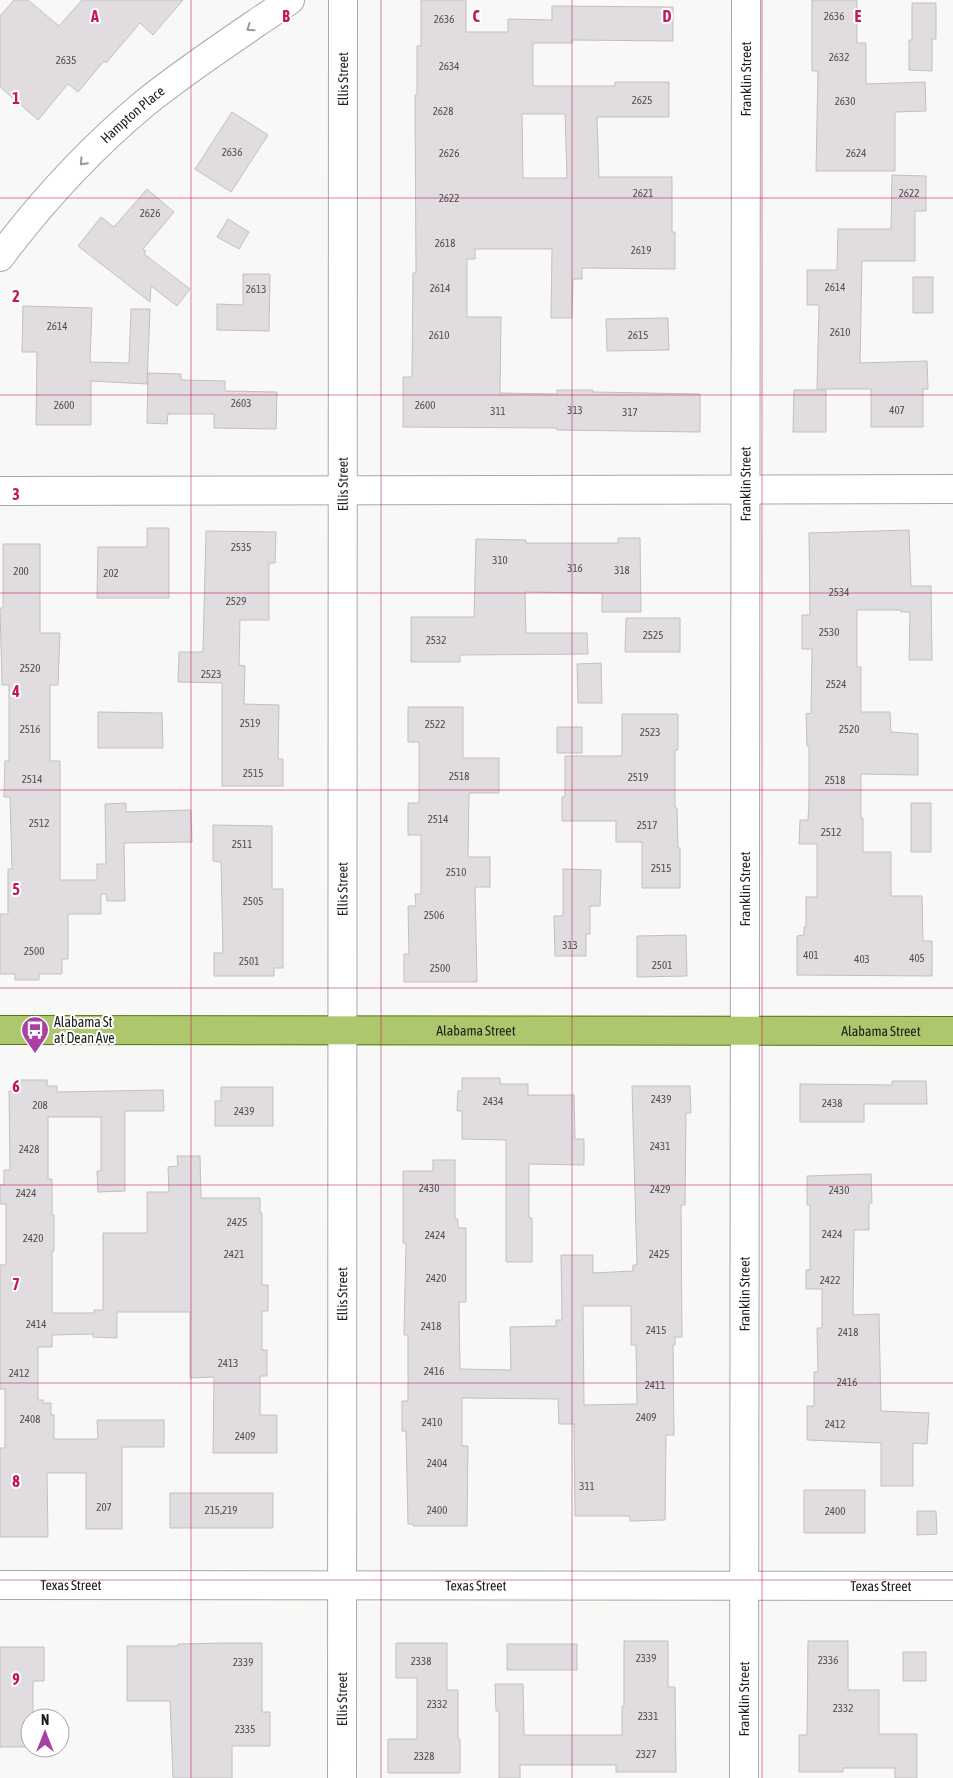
<svg xmlns="http://www.w3.org/2000/svg" width="953" height="1778" font-family="'Asap Condensed',sans-serif">
  <style>
    .building { fill: #e0dcdf; stroke: #c2bfc2; fill-rule: evenodd }
    .lines { fill: none; stroke-linecap: round; stroke-linejoin: round }
    .minor-casing { stroke: #a8a9a6; stroke-width: 30 }
    .major-casing { stroke: #587311; stroke-width: 30 }
    .minor { stroke: #fff; stroke-width: 28 }
    .major { stroke: #adc76d; stroke-width: 28 }
    .oneway { stroke: #999 }
    .grid { fill: none; stroke: #c2185b; stroke-width: 1; stroke-opacity: 0.55 }
    .labels { text-anchor: middle; stroke-width: 4; stroke-linejoin: round; paint-order: stroke }
    .number-label { font-size: 11px; fill: #4e4d4d }
    .street-label { font-size: 14px; fill: #1d1d1c; stroke: #fff }
    .poi-label { font-size: 14px; fill: #1d1d1c; stroke: #fff; text-anchor: start }
    .grid-label { font-size: 16px; text-anchor: middle; font-weight: bold; fill: #c2185b; stroke: #fff; stroke-width: 4; stroke-linejoin: round; paint-order: stroke }
  </style>
  <rect width="100%" height="100%" fill="#f8f9f6"/>
  <path class="building" d="M14 0H28L59 26 82 0H183L153 35 140 23 106 63 104 61 78 92 68 84 38 120 0 87V16Z
    M421 0H466V32H508V19L552 20V6L673 7V41L572 40V43H533V86H615V82H669V117H597L599 177H672V232H675V269L582 268V279H573L572 318H551L552 249H475V259H467V317H501L500 393 557 394V390H593V392L700 394V432L557 430V428L403 427V377H412L413 273H416L415 95H417V46H421ZM522 114H565L567 178H523Z
    M812 0H857V43H866V84L925 82 926 111 895 112V171H816L818 71H812Z
    M912 3H936V39H932V71L909 70V40H912Z
    M232 112 268 135 231 192 195 169Z
    M892 175 926 176V211H915V261H862L860 363 927 361 928 389H923V427H871V389H817L819 305H807V270H837L838 229H891Z
    M147 189 174 212 143 249 146 251 144 254 190 289 177 306 151 286 150 302 78 246 101 217 114 227Z
    M228 219 249 232 239 249 217 237Z
    M243 274H270L269 331 217 330V304L243 305Z
    M913 277H933V313H913Z
    M23 306 92 308 90 362 129 363 131 309H150L147 384 91 381V425H36L37 352H22Z
    M668 318 669 350 607 351 606 319Z
    M148 373 181 374V380L225 381V391L277 392 276 429 214 428V414H168L167 424 147 423Z
    M794 390H826V432H793Z
    M147 528H169V598H97L98 547H147Z
    M909 530 911 586H931L932 660H909L910 612H901V610H857V667H861V712H890L891 732 918 734V775L861 774V818H863V852H891V896H922L923 941H932V976L797 975V936L804 935V927H806V897H817V844H799L800 820H808L809 800V746H807L806 714 811 713 812 649H802V615H810L809 533Z
    M206 531 276 532 275 563H269V620H240L239 665 245 666 244 704 279 705 278 759H283V786H222V683L178 682 179 652H203Z
    M618 538H640L641 612H602V593L525 592 526 633H587L588 654 460 655V662H411V617H474L476 539 526 540V543H618Z
    M3 544H40V633H60L58 685H50V761H60V880H97V864H106L105 804 126 803V812L191 810 192 842 124 843 125 901H107L106 894H101V914H68V959H62V974H39V980H15V974H0V914H8V869H12L10 797H4L5 761H9V685H2L0 608H3Z
    M626 618H680V652H625Z
    M601 663 602 703H578L577 664Z
    M408 707H463V758H499V793H469L468 857H490V887H475L477 982H404V954H409L408 906H416L415 894H421V835H408V803H419V742H408Z
    M98 712 162 713 163 748H98Z
    M622 714H678V750H675V808H677L678 848H680V888H642V842H616V821H562V797H565V756H622Z
    M557 727H582V753H557Z
    M911 803H931V852H911Z
    M213 825 272 826V889H283V968H274V976H214V953H223L221 862 213 861Z
    M563 869 601 870 600 906H590V934H586V956H555L554 916H563Z
    M686 935 687 976 637 977V936Z
    M462 1078H500V1084H528V1095H574L575 1139H584V1165L529 1164V1218H532V1262H506V1140L462 1139V1111H457L458 1091H462Z
    M18 1080H47V1086H57V1092L163 1090 164 1111H125V1191L98 1192 97 1171H101V1117H48V1179H52V1215H54V1251H52V1313H94V1310H103V1233H147V1192H169L168 1167 178 1166 177 1156H200L201 1198H260V1213H262V1285H268V1311H262V1350H267V1376H260V1415H277V1453H213L214 1377 190 1378V1312H117V1338L93 1337V1334L52 1335V1347H38V1400H43V1403H51V1415H54V1439H98L97 1420H164V1447H122V1529H86V1473H47L48 1537H0V1448H5V1389H0V1265H6V1204H0V1185H4V1170H10L9 1091H18Z
    M892 1081H926L927 1104H864V1122H800V1084L892 1085Z
    M632 1086H690L691 1113H686L685 1205H681L682 1337H675V1345H673L674 1435H666L665 1520 630 1521V1516H575L574 1424H559L558 1399 462 1398V1446H468L467 1526H413V1524H408L406 1431H402V1401H408V1335H404L406 1243H403V1171H433V1160H455V1219H458V1228H466V1302H459L460 1369 511 1370 510 1327 556 1326V1320H562L561 1255H593V1273L633 1271V1265H637ZM583 1306H631V1345H636L637 1404 584 1405Z
    M221 1087H273V1126H215V1101H221Z
    M871 1174 872 1203H869V1230H854L853 1315 879 1314 881 1411 929 1413 927 1444 913 1443V1486H881V1443L807 1440V1406H814V1372H818L817 1328H822V1289H806V1270H810V1205H807V1176Z
    M804 1490H865V1533H804Z
    M170 1493H273V1528H170Z
    M917 1511H936L937 1534 917 1535Z
    M624 1641H668V1687H675L676 1772H616V1765H520V1778H499V1711H496L495 1684H523L524 1735H622V1706H624Z
    M808 1641H848V1690H879V1734H917V1778H895V1768H843V1772H799V1735H807Z
    M225 1643H262V1712H270V1746H232V1778H173L170 1701H127V1646H178V1644Z
    M396 1643H447V1690H458V1739H460V1773H388V1739H417V1678H396Z
    M507 1644H577V1670H507Z
    M0 1647H44V1681H33V1718H30V1747H0Z
    M903 1652H926V1681H903Z"/>
  <g class="lines">
    <g class="minor-casing">
      <g id="minor">
        <path id="s1" d="M0 257C42 201 91 148 145 103 191 66 241 34 290 0"/>
        <path d="M0 491 953 489"/>
        <path id="s2" d="M0 1585 953 1586"/>
        <path id="s3" d="M342 1778 343 0"/>
        <path id="s4" d="M744 1778 746 0"/>
      </g>
    </g>
    <g class="major-casing">
      <g id="major">
        <path id="s5" d="M0 1030 953 1031"/>
      </g>
    </g>
    <use href="#minor" class="minor"/>
    <use href="#major" class="major"/>
  </g>
  <defs><path id="oneway-chevron" d="M-2-3.5L2.5 0L-2 3.5" fill="none" stroke-width="1.6" stroke-linecap="round" stroke-linejoin="round" transform="scale(1.25)"/></defs>
  <g class="oneway">
    <use href="#oneway-chevron" transform="translate(250 28) rotate(145)"/>
    <use href="#oneway-chevron" transform="translate(83 162) rotate(133)"/>
  </g>
  <path class="grid" d="M191 0V1778M381 0V1778M572 0V1778M762 0V1778M0 198H953M0 395H953M0 593H953M0 790H953M0 988H953M0 1185H953M0 1383H953M0 1580H953"/>
  <defs>
    <g id="bus-pin" transform="scale(1.4375)"><path d="M0 17L-7.5 6A9.5 9.5 0 1 1 7.5 6Z" fill="#a940a3" stroke="#fff"/><path d="M-5-6H5V4H4V6H2V4H-2V6H-4V4H-5ZM-3.5-4V0h7V-4ZM-3.5 1.2v1.5H-2V1.2ZM2 1.2v1.5H3.5V1.2Z" fill="#fff"/></g>
  </defs>
  <g fill-rule="evenodd">
    <use href="#bus-pin" x="35" y="1030"/>
  </g>
  <g class="labels">
    <g class="number-label">
      <text x="834" y="20">2636</text>
      <text x="444" y="23">2636</text>
      <text x="839" y="61">2632</text>
      <text x="66" y="64">2635</text>
      <text x="449" y="70">2634</text>
      <text x="642" y="104">2625</text>
      <text x="845" y="105">2630</text>
      <text x="443" y="115">2628</text>
      <text x="232" y="156">2636</text>
      <text x="449" y="157">2626</text>
      <text x="856" y="157">2624</text>
      <text x="643" y="197">2621</text>
      <text x="909" y="197">2622</text>
      <text x="449" y="202">2622</text>
      <text x="150" y="217">2626</text>
      <text x="445" y="247">2618</text>
      <text x="641" y="254">2619</text>
      <text x="835" y="291">2614</text>
      <text x="440" y="292">2614</text>
      <text x="256" y="293">2613</text>
      <text x="57" y="330">2614</text>
      <text x="840" y="336">2610</text>
      <text x="439" y="339">2610</text>
      <text x="638" y="339">2615</text>
      <text x="241" y="407">2603</text>
      <text x="64" y="409">2600</text>
      <text x="425" y="409">2600</text>
      <text x="575" y="414">313</text>
      <text x="897" y="414">407</text>
      <text x="498" y="415">311</text>
      <text x="630" y="416">317</text>
      <text x="241" y="551">2535</text>
      <text x="500" y="564">310</text>
      <text x="575" y="572">316</text>
      <text x="622" y="574">318</text>
      <text x="21" y="575">200</text>
      <text x="111" y="577">202</text>
      <text x="839" y="596">2534</text>
      <text x="236" y="605">2529</text>
      <text x="829" y="636">2530</text>
      <text x="653" y="639">2525</text>
      <text x="436" y="644">2532</text>
      <text x="30" y="672">2520</text>
      <text x="211" y="678">2523</text>
      <text x="836" y="688">2524</text>
      <text x="250" y="727">2519</text>
      <text x="435" y="728">2522</text>
      <text x="30" y="733">2516</text>
      <text x="849" y="733">2520</text>
      <text x="650" y="736">2523</text>
      <text x="253" y="777">2515</text>
      <text x="459" y="780">2518</text>
      <text x="638" y="781">2519</text>
      <text x="32" y="783">2514</text>
      <text x="835" y="784">2518</text>
      <text x="438" y="823">2514</text>
      <text x="39" y="827">2512</text>
      <text x="647" y="829">2517</text>
      <text x="831" y="836">2512</text>
      <text x="242" y="848">2511</text>
      <text x="661" y="872">2515</text>
      <text x="456" y="876">2510</text>
      <text x="253" y="905">2505</text>
      <text x="434" y="919">2506</text>
      <text x="570" y="949">313</text>
      <text x="34" y="955">2500</text>
      <text x="811" y="959">401</text>
      <text x="917" y="962">405</text>
      <text x="862" y="963">403</text>
      <text x="249" y="965">2501</text>
      <text x="662" y="969">2501</text>
      <text x="440" y="972">2500</text>
      <text x="661" y="1103">2439</text>
      <text x="493" y="1105">2434</text>
      <text x="832" y="1107">2438</text>
      <text x="40" y="1109">208</text>
      <text x="244" y="1115">2439</text>
      <text x="660" y="1150">2431</text>
      <text x="29" y="1153">2428</text>
      <text x="429" y="1192">2430</text>
      <text x="660" y="1193">2429</text>
      <text x="839" y="1194">2430</text>
      <text x="26" y="1197">2424</text>
      <text x="237" y="1226">2425</text>
      <text x="832" y="1238">2424</text>
      <text x="435" y="1239">2424</text>
      <text x="33" y="1242">2420</text>
      <text x="234" y="1258">2421</text>
      <text x="659" y="1258">2425</text>
      <text x="436" y="1282">2420</text>
      <text x="830" y="1284">2422</text>
      <text x="36" y="1328">2414</text>
      <text x="431" y="1330">2418</text>
      <text x="656" y="1334">2415</text>
      <text x="848" y="1336">2418</text>
      <text x="228" y="1367">2413</text>
      <text x="434" y="1375">2416</text>
      <text x="19" y="1377">2412</text>
      <text x="847" y="1386">2416</text>
      <text x="655" y="1389">2411</text>
      <text x="646" y="1421">2409</text>
      <text x="30" y="1423">2408</text>
      <text x="432" y="1426">2410</text>
      <text x="835" y="1428">2412</text>
      <text x="245" y="1440">2409</text>
      <text x="437" y="1467">2404</text>
      <text x="587" y="1490">311</text>
      <text x="104" y="1511">207</text>
      <text x="221" y="1514">215,219</text>
      <text x="437" y="1514">2400</text>
      <text x="835" y="1515">2400</text>
      <text x="646" y="1662">2339</text>
      <text x="828" y="1664">2336</text>
      <text x="421" y="1665">2338</text>
      <text x="243" y="1666">2339</text>
      <text x="437" y="1708">2332</text>
      <text x="843" y="1712">2332</text>
      <text x="648" y="1720">2331</text>
      <text x="245" y="1733">2335</text>
      <text x="646" y="1758">2327</text>
      <text x="424" y="1760">2328</text>
    </g>
    <g class="street-label">
      <text dy="5" stroke="none"><textPath href="#s3" startOffset="1699">Ellis Street</textPath></text>
      <text dy="5" stroke="none"><textPath href="#s4" startOffset="1699">Franklin Street</textPath></text>
      <text dy="5" stroke="none"><textPath href="#s1" startOffset="195">Hampton Place</textPath></text>
      <text dy="5" stroke="none"><textPath href="#s3" startOffset="1294">Ellis Street</textPath></text>
      <text dy="5" stroke="none"><textPath href="#s4" startOffset="1294">Franklin Street</textPath></text>
      <text dy="5" stroke="none"><textPath href="#s3" startOffset="889">Ellis Street</textPath></text>
      <text dy="5" stroke="none"><textPath href="#s4" startOffset="889">Franklin Street</textPath></text>
      <text dy="5" stroke="none"><textPath href="#s5" startOffset="476">Alabama Street</textPath></text>
      <text dy="5" stroke="none"><textPath href="#s5" startOffset="881">Alabama Street</textPath></text>
      <text dy="5" stroke="none"><textPath href="#s3" startOffset="484">Ellis Street</textPath></text>
      <text dy="5" stroke="none"><textPath href="#s4" startOffset="484">Franklin Street</textPath></text>
      <text dy="5" stroke="none"><textPath href="#s2" startOffset="71">Texas Street</textPath></text>
      <text dy="5" stroke="none"><textPath href="#s2" startOffset="476">Texas Street</textPath></text>
      <text dy="5" stroke="none"><textPath href="#s2" startOffset="881">Texas Street</textPath></text>
      <text dy="5" stroke="none"><textPath href="#s3" startOffset="79">Ellis Street</textPath></text>
      <text dy="5" stroke="none"><textPath href="#s4" startOffset="79">Franklin Street</textPath></text>
    </g>
    <g class="poi-label">
      <text x="54" y="1027">Alabama St<tspan x="54" dy="16">at Dean Ave</tspan></text>
    </g>
  </g>
  <g class="grid-label">
    <text x="95" y="22">A</text>
    <text x="286" y="22">B</text>
    <text x="476" y="22">C</text>
    <text x="667" y="22">D</text>
    <text x="858" y="22">E</text>
    <text x="16" y="104">1</text>
    <text x="16" y="302">2</text>
    <text x="16" y="500">3</text>
    <text x="16" y="697">4</text>
    <text x="16" y="895">5</text>
    <text x="16" y="1092">6</text>
    <text x="16" y="1290">7</text>
    <text x="16" y="1487">8</text>
    <text x="16" y="1685">9</text>
  </g>
  <g transform="translate(45 1733)"><circle r="24" fill="#ffffff" stroke="#a5a5a4"/>
  <path d="M0-4L9 19L0 12L-9 19Z" fill="#a940a3"/>
  <text y="-8" font-size="14" font-weight="bold" text-anchor="middle" fill="#1d1d1c">N</text>
  </g>
</svg>
